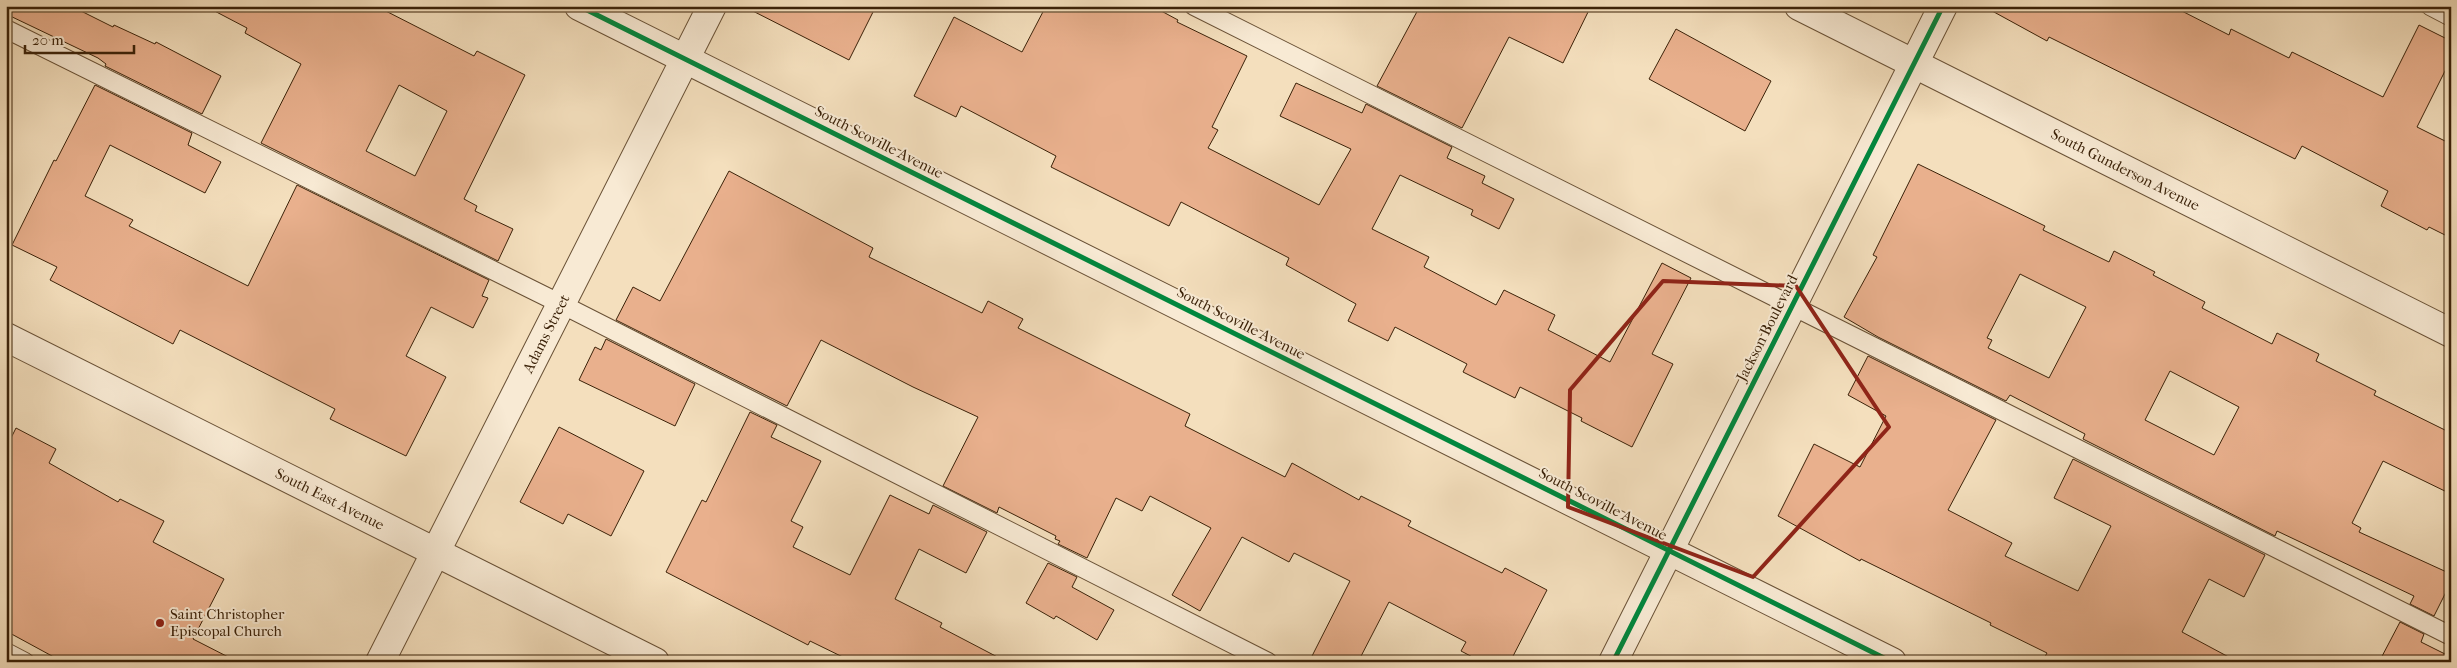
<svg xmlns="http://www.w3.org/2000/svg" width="2457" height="668" font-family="'IM FELL French Canon',serif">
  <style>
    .building { fill: #e9b08d; stroke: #3b2209; fill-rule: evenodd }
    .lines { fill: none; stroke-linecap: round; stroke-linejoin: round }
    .service-casing { stroke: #695136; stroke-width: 20 }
    .minor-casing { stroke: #695136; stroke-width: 30 }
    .tertiary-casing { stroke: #695136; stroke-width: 30 }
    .service { stroke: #f8ead4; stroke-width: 18 }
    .minor { stroke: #f8ead4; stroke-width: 28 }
    .tertiary { stroke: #f8ead4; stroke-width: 28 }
    .cycleway-casing { stroke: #f8ead4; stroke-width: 8 }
    .cycleway { stroke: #00873e; stroke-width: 5 }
    .marked { fill: none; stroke: #8f2418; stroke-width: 4; stroke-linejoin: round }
    .poi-dot { fill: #8f2418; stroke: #f8ead4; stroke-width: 2 }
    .labels { text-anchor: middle; stroke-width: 4; stroke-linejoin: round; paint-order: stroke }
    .street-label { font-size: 15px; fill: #3b2209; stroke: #f8ead4 }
    .poi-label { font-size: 15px; fill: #3b2209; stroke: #f8ead4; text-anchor: start }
  </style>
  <rect width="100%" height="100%" fill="#f4dfbd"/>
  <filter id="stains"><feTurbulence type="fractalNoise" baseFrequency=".004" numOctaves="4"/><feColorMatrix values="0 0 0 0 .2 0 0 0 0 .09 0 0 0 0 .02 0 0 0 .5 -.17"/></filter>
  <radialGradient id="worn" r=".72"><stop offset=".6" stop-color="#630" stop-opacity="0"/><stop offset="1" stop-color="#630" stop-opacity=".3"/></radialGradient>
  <path class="building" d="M6 6H71L113 27 114 25 155 44 156 42 221 76 202 114 105 66 106 64 98 58 6 14Z
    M205 6H376L474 56 477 51 525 75 464 199 477 206 475 211 513 229 498 261 261 143 301 64 245 33 247 28ZM399 85 447 111 415 176 366 151Z
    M743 6H876L849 60Z
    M1046 6H1152L1178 20 1177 22 1247 56 1212 127 1218 130 1208 148 1319 205 1351 149 1280 116 1296 83 1362 113 1366 104 1452 147 1447 158 1485 176 1482 183 1514 199 1499 229 1471 215 1473 210 1400 175 1372 229 1429 257 1424 267 1496 305 1504 290 1555 315 1548 330 1610 362 1662 263 1691 278 1652 354 1673 364 1632 447 1581 421 1582 418 1520 387 1515 398 1463 372 1467 364 1395 327 1388 341 1348 321 1356 304 1286 265 1289 258 1181 202 1169 226 1051 167 1056 156 961 106 956 117 914 96 954 17 1022 52Z
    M1420 6H1591L1563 63 1509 37 1462 128 1377 86Z
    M1983 6H2172L2229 35 2231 29 2289 58 2292 52 2383 97 2419 25 2451 41V59L2417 127 2451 144V238L2429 227 2427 230 2381 206 2388 191 2302 146 2295 159 2049 37 2047 41Z
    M1676 29 1771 81 1745 131 1649 79Z
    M95 85 192 133 188 145 221 162 205 193 110 145 85 196 133 220 129 226 248 286 297 185 489 280 482 296 488 298 473 328 431 307 406 356 446 377 406 456 330 419 335 409 180 330 173 344 50 280 57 267 12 245 54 160 56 161Z
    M1918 164 2045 226 2043 230 2109 262 2114 251 2155 272 2153 275 2205 302 2202 308 2272 344 2277 333 2319 354 2316 361 2376 391 2374 395 2451 433V494L2383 461 2352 523 2361 528 2359 532 2451 574V582L2434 616 2410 604 2414 596 2277 531 2275 536 2083 439 2085 434 2010 395 2006 401 1878 337 1844 317 1877 257 1873 255ZM2020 274 2086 307 2049 378 1988 348 1992 340 1987 338ZM2170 371 2239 407 2214 455 2145 420Z
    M729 171 873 248 869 257 982 313 988 301 1023 319 1018 328 1190 414 1185 426 1285 477 1292 463 1359 500 1361 496 1411 521 1408 526 1502 573 1505 568 1547 590 1510 662H1482L1461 651 1466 642 1389 602 1358 662H1309L1350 581 1294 553 1289 562 1242 537 1200 611 1172 595 1211 528 1150 496 1142 511 1116 498 1087 558 1058 544 1060 541 1055 539 1056 536 999 507 997 513 943 486 978 417 913 387 821 340 787 406 616 320 633 287 660 301Z
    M606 339 695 384 675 426 579 380 595 347 601 350Z
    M1868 356 1996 420 1948 510 2012 543 2005 556 2078 591 2111 526 2054 498 2073 459 2265 555 2244 597 2209 579 2182 632 2238 662H2042L2047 653 1990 625 1991 623 1861 559 1860 561 1778 516 1814 444 1860 467 1886 416 1848 395Z
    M750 412 777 425 771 437 821 461 791 521 803 527 793 547 850 575 890 495 929 514 933 505 987 532 966 573 919 549 895 599 942 623 940 627 1007 662H853L810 641 808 645 666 572 702 500 706 502Z
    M559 427 644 471 611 536 568 514 563 524 520 502Z
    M16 428 56 449 49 463 118 502 120 499 164 521 153 542 224 579 193 639 238 662H63L6 631V448Z
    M1048 563 1077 577 1072 587 1114 610 1097 640 1056 616 1054 619 1026 603Z
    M2400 622 2424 634 2421 642 2451 657V662H2379Z"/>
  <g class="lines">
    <g class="service-casing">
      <path id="service" d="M1194 6 2451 636
        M2430 6 2451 17
        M6 29 561 304 1268 662
        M6 652 25 662"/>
    </g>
    <g class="minor-casing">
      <g id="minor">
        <path d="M579 6 1892 662"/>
        <path id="s1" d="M1799 6 2451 333"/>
        <path id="s2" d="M6 337 655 662"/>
        <path id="s3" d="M380 662 712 6"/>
      </g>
    </g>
    <g class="tertiary-casing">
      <path id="tertiary" d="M1613 662 1943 6"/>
    </g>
    <use href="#service" class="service"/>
    <use href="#minor" class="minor"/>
    <use href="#tertiary" class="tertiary"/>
    <g class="cycleway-casing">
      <path id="cycleway" d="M579 6 1892 662
        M1613 662 1943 6"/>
    </g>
    <use href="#cycleway" class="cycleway"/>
  </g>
  <path class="marked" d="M1663 281 1796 286 1889 427 1753 577 1568 507 1570 390Z"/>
  <circle class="poi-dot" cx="160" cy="623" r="5"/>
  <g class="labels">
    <g class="street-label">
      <text transform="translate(879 142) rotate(27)" y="5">South Scoville Avenue</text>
      <text dy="5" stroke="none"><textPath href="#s1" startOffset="365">South Gunderson Avenue</textPath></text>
      <text transform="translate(1241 323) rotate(27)" y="5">South Scoville Avenue</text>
      <text transform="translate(1767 328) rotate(-63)" y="5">Jackson Boulevard</text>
      <text dy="5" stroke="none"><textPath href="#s3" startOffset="368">Adams Street</textPath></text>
      <text dy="5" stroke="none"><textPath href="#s2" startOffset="362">South East Avenue</textPath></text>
      <text transform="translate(1603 504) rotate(27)" y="5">South Scoville Avenue</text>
    </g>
    <g class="poi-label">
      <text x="170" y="619">Saint Christopher<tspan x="170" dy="17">Episcopal Church</tspan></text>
    </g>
  </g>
  <rect width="2457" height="668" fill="none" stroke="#f4dfbd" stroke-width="25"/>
  <rect x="8" y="8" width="2442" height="653" fill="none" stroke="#3b2209" stroke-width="2.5"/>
  <rect x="12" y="12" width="2432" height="643" fill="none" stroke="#3b2209"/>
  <path d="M25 45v8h109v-8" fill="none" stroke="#3b2209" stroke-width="2.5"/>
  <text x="32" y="45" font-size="15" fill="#3b2209" stroke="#f8ead4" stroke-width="4" paint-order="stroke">20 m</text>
  <rect width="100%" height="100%" filter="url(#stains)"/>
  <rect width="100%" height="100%" fill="url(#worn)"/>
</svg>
